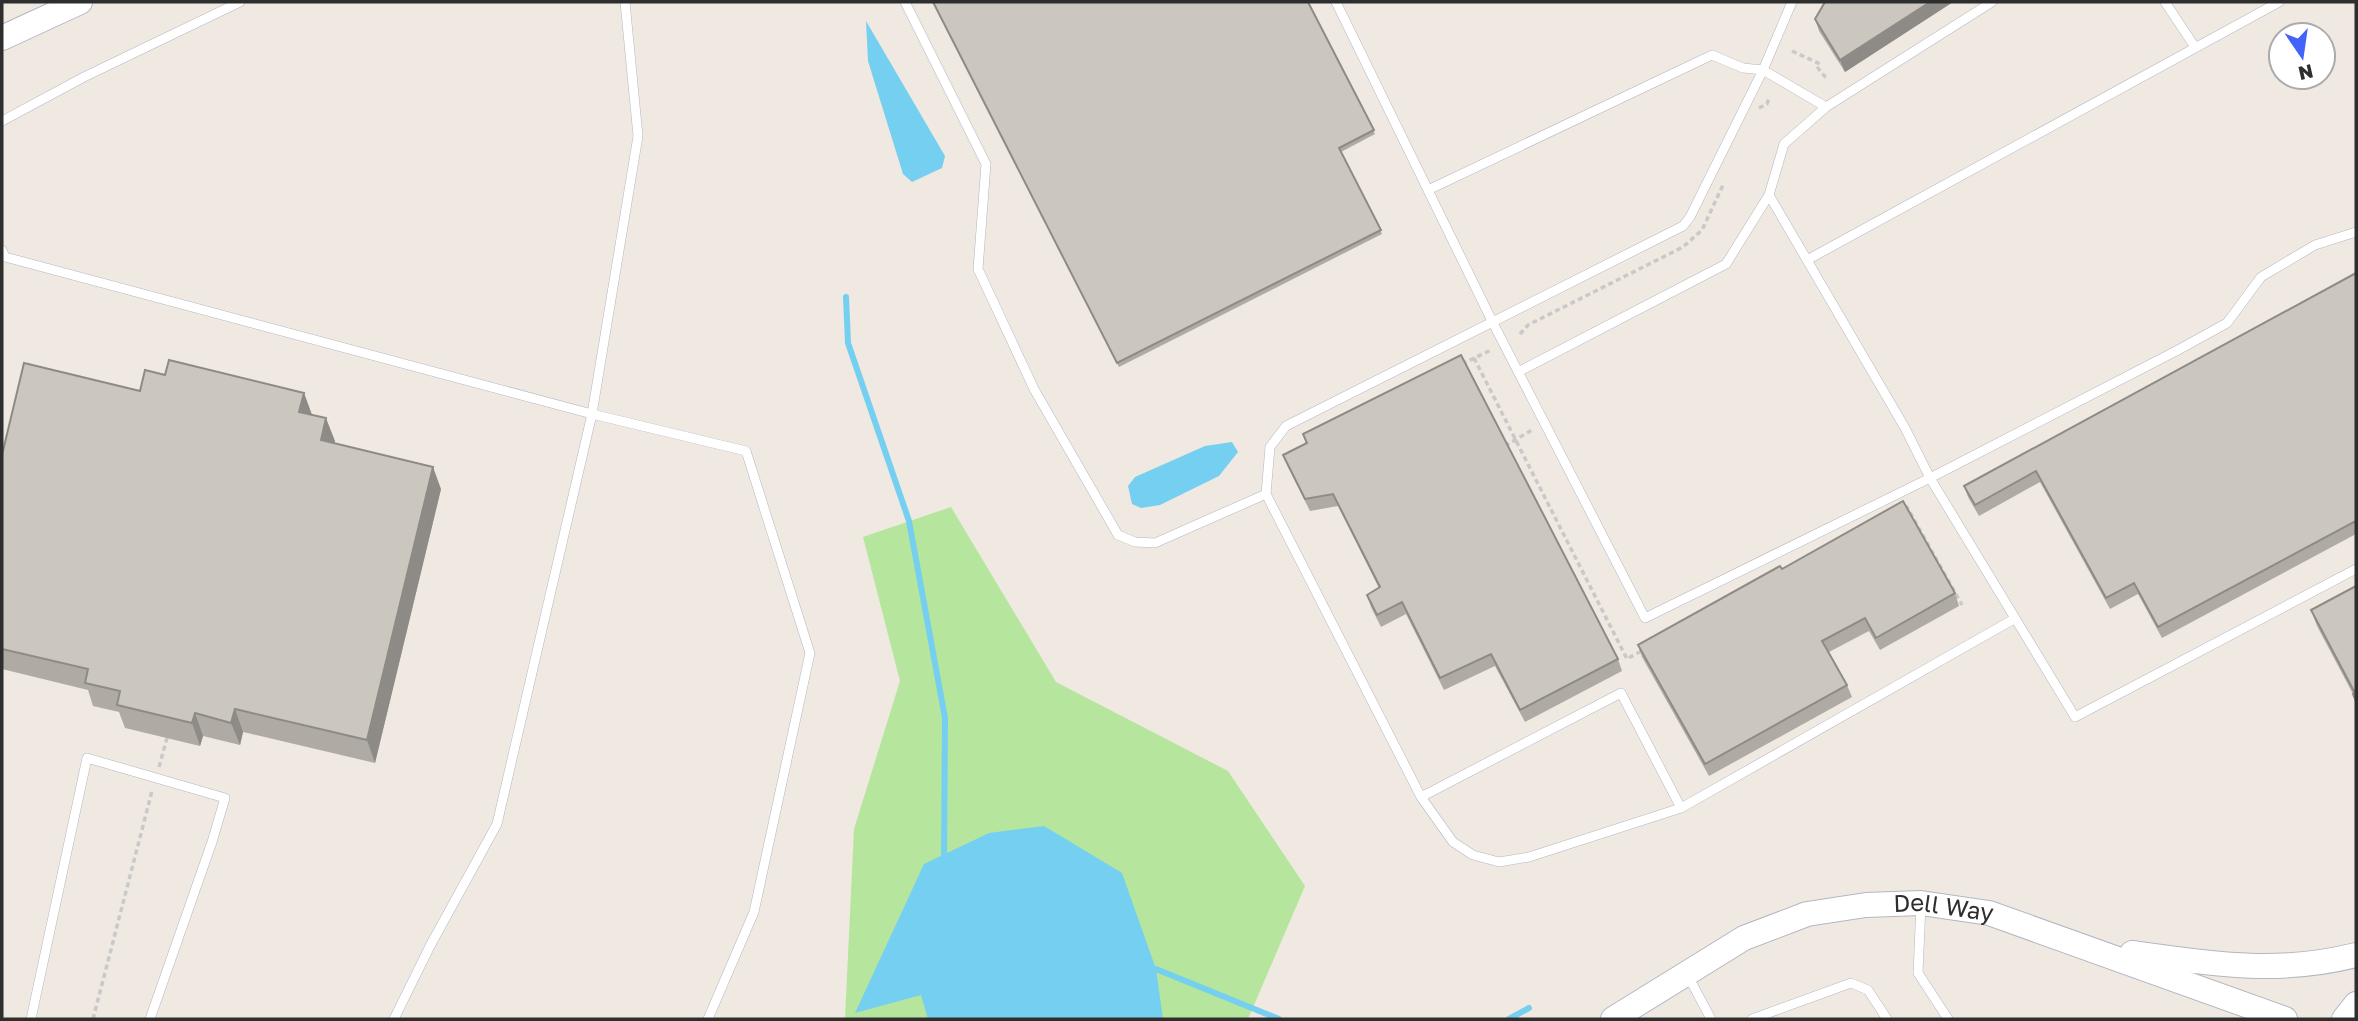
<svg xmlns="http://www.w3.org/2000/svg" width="2358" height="1021" font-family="'Golos Text',sans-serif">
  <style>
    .green { fill: #b6e59e }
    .water { fill: #75cff0 }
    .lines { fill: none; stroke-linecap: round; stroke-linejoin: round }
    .stream { stroke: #75cff0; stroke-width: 6 }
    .lane-casing { stroke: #b4b7c1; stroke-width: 10 }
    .secondary-casing { stroke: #b4b7c1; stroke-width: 26 }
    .path { stroke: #c9c9c9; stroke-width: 3.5; stroke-dasharray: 5 3.5; stroke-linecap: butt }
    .lane { stroke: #fff; stroke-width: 9 }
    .secondary { stroke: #fff; stroke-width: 24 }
    .wall { fill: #afaba4 }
    .shaded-wall { fill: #8e8b86 }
    .building { fill: #cbc7bf; stroke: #8e8b86; stroke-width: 2 }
    .labels { text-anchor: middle; stroke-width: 5; stroke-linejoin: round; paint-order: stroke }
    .street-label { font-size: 24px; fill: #2e2e2e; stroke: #fff }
  </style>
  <rect width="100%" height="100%" fill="#efe9e1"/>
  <path class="green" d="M951 507 1056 682 1228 771 1305 886 1248 1019H845L854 829 900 681 863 537Z"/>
  <path class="water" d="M866 21 945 156 942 168 912 182 903 174 868 61Z
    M1232 442 1238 452 1219 476 1160 505 1141 508 1132 504 1128 486 1135 477 1205 446Z
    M1044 826 1122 873 1156 969 1163 1019H928L921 995 855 1013 924 864 989 833Z"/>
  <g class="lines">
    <path class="stream" d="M846 297 848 343 909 521 945 718 944 863
      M1151 970 1156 969 1279 1019
      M1509 1019 1529 1008"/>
    <g class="lane-casing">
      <path id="lane" d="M905 2 986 164 978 269 1034 389 1118 535 1135 542 1155 543 1266 494 1270 447 1286 426 1683 226 1690 217 1763 70 1792 2
        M1336 2 1493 323 1645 618 1930 478 2178 350 2227 323 2261 277 2315 245 2356 232
        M2165 2 2195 47
        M2 121 84 77 240 2
        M1428 190 1712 55 1743 68 1763 70 1826 107 1992 2
        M1769 195 1905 428 1930 478 2075 717 2356 569
        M2 250 5 257 592 414 746 451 810 653 754 912 708 1019
        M1807 260 2279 2
        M1518 372 1726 264 1769 195 1784 144 1826 107
        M1266 494 1421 797 1453 842 1473 855 1499 862 1529 857 1681 808 2014 619
        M1421 797 1621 693 1681 808
        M1921 905 1918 973 1948 1019
        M1687 974 1711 1019
        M31 1019 87 758 225 798 212 842 150 1019
        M394 1019 430 946 497 824 592 414 638 136 625 2
        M1752 1019 1851 983 1868 990 1887 1019"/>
    </g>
    <g class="secondary-casing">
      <g id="secondary">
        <path d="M2 38 80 2"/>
        <path d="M2132 953C2211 964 2277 975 2356 955"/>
        <path id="s1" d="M1613 1019 1744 938 1807 914 1866 905 1921 903 1989 913 2285 1019"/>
        <path d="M2344 1019 2356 1004"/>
      </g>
    </g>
    <path class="path" d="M1792 51 1820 64 1818 68 1826 78
      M1759 108 1767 104 1769 98
      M1520 334 1528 325 1683 247 1702 230 1723 185
      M1474 358 1627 659 1643 650
      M1462 364 1491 350
      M1505 446 1532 430
      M1905 508 1907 507 1962 605
      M159 767 167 738
      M93 1019 152 791"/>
    <use href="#lane" class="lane"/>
    <use href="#secondary" class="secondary"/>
  </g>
  <path class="wall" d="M933 2H1308L1375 134 1341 152 1382 234 1119 367Z
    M1825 2H1953L1845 72 1819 31 1815 19Z
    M2356 273V534L2162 638 2138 594 2110 609 2040 482 1979 516 1968 497 1964 486Z
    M140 391 304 393 312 415 335 441 334 443 441 489 375 763 243 732 240 745 203 736 200 746 125 728 119 712 93 706 88 690 2 669V455Z
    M1303 434 1618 659 1622 671 1525 722 1495 666 1444 690 1406 614 1381 627 1371 607 1367 595 1379 588 1338 506 1310 511 1288 467 1283 455 1306 444Z
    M1782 569 1955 593 1959 606 1880 650 1869 631 1829 652 1847 685 1852 697 1709 776 1642 657 1638 645Z
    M2356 586V704L2353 694 2317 626 2311 610Z"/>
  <path class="shaded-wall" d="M1930 2H1953L1845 72 1840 60Z
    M304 393 312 415 299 412Z
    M326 418 335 441 329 462 321 440Z
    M433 467 441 489 375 763 367 740Z
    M235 709 243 732 240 745 231 723Z
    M195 713 203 736 200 746 192 723Z"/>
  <path class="building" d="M933 2H1308L1374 130 1339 148 1381 230 1117 363Z
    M1825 2H1930L1840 60 1815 19Z
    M2356 273V521L2158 627 2134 583 2106 598 2036 471 1975 505 1964 486Z
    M1461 355 1618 659 1520 710 1491 654 1440 678 1402 602 1377 615 1367 595 1380 587 1333 494 1305 499 1283 455 1307 443 1303 434Z
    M169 360 304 393 299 412 326 418 321 440 433 467 367 740 235 709 231 723 195 713 192 723 117 705 120 691 85 683 88 669 2 649V455L24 363 140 391 145 370 165 375Z
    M1903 501 1955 593 1876 638 1865 618 1822 641 1847 685 1705 764 1638 645 1780 566 1782 569Z
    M2356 586V701L2353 694 2355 693 2311 610Z"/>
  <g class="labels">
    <g class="street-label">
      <text dy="8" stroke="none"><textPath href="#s1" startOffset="359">Dell Way</textPath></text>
    </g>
  </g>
  <rect width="2358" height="1021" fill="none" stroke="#2e2e2e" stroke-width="7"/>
  <g transform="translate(2302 56) rotate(167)"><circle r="33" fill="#ffffff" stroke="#ababab" stroke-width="2"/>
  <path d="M0-5L12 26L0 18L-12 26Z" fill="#4264fb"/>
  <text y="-10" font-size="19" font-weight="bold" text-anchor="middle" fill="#2e2e2e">N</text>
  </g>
</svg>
